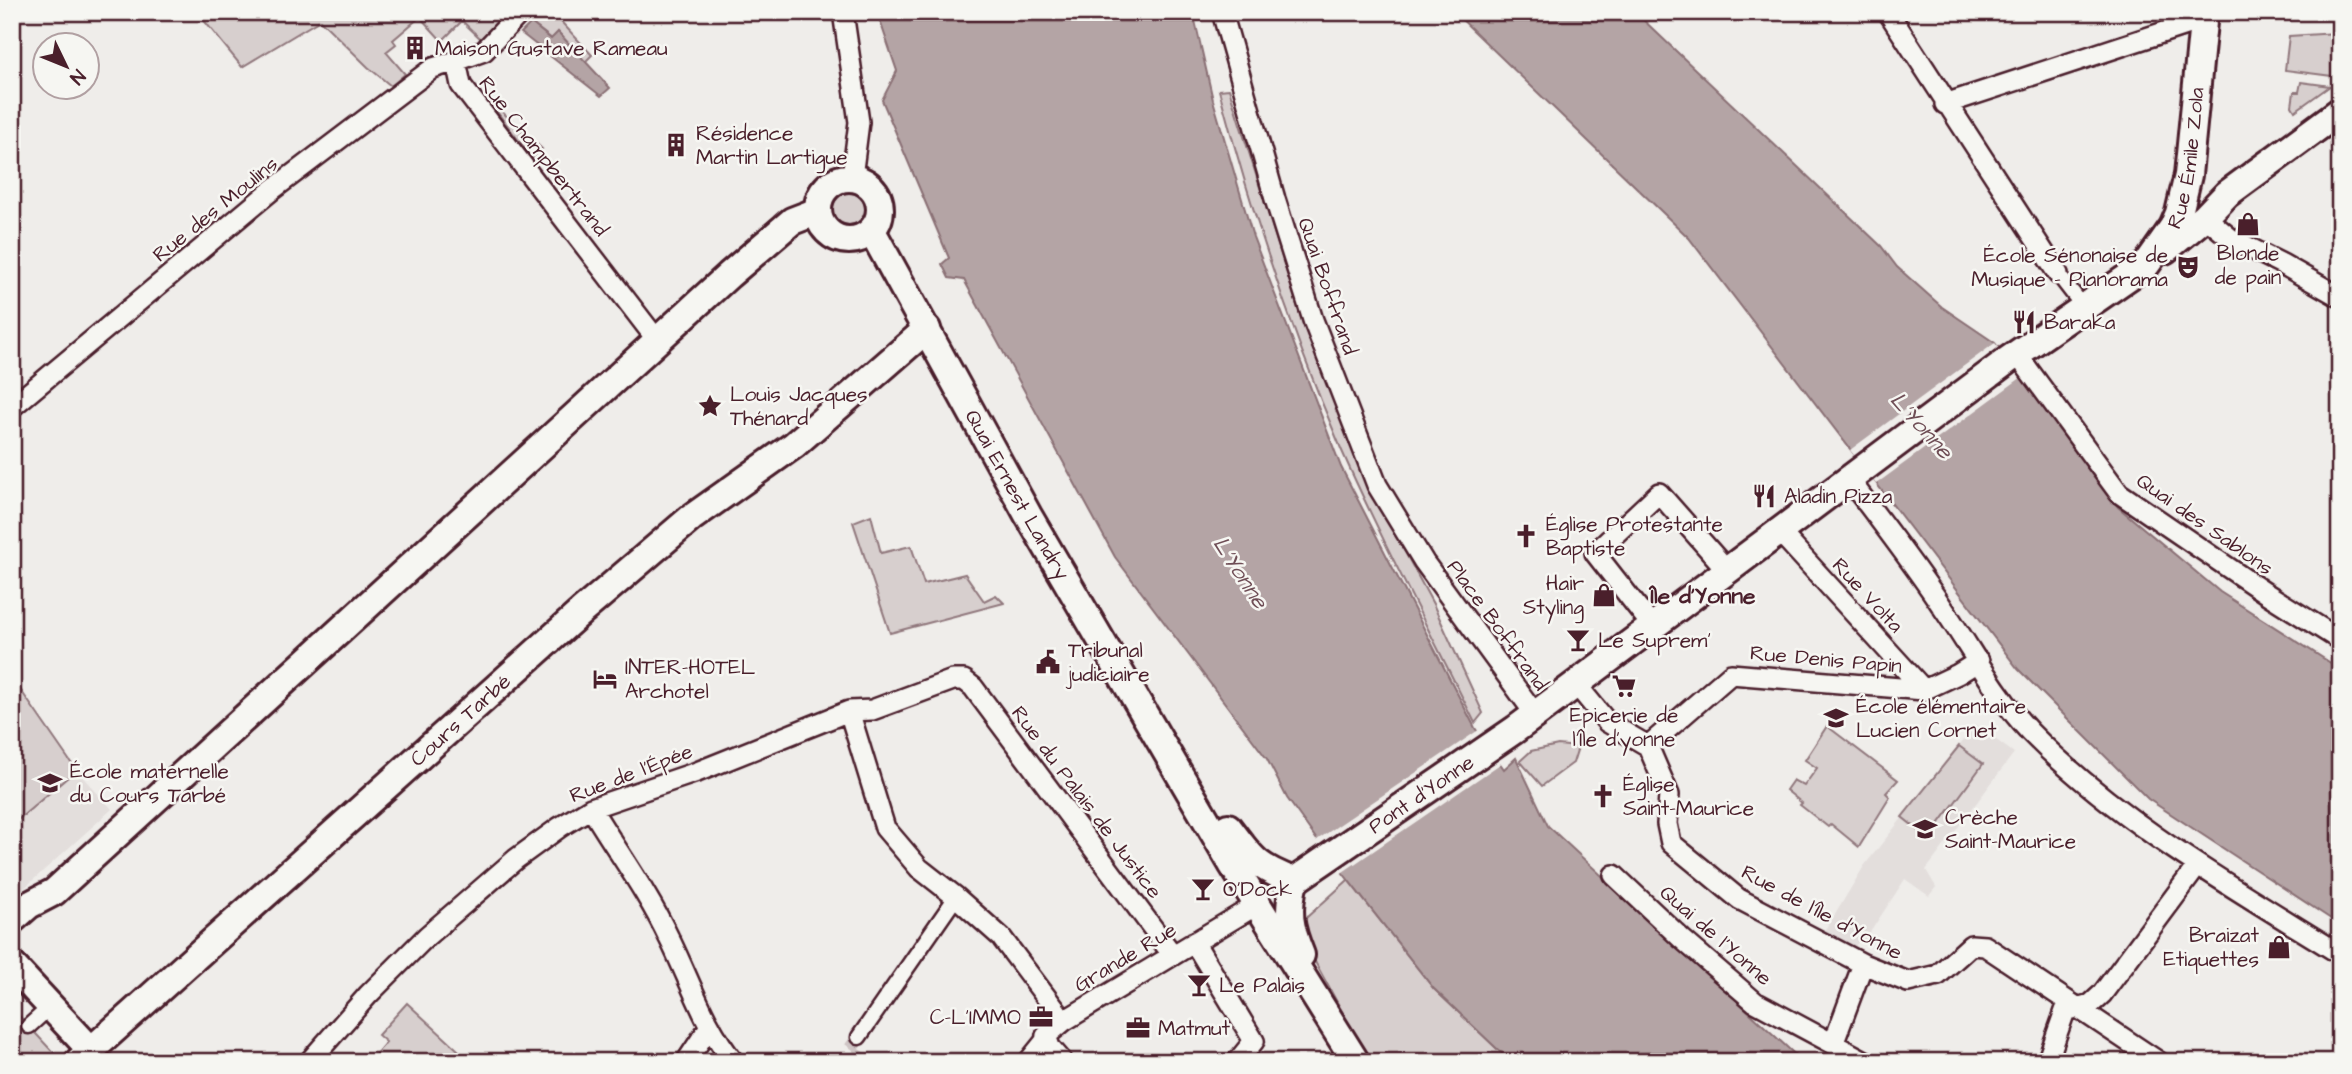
<svg xmlns="http://www.w3.org/2000/svg" width="2352" height="1074" font-family="'Architects Daughter',sans-serif">
  <style>
    .built { fill: #e3dedc }
    .green { fill: #d7cfce; stroke: #90777c; stroke-width: 2 }
    .water { fill: #b4a4a5; stroke: #8a6f74; stroke-width: 2 }
    .pier { fill: #efedea }
    .lines { fill: none; stroke-linecap: round; stroke-linejoin: round }
    .pedestrian-tunnel { stroke: #cec4c4; stroke-width: 14; stroke-dasharray: 14 7; stroke-linecap: butt }
    .pedestrian-casing { stroke: #4a1f2b; stroke-width: 19 }
    .minor-casing { stroke: #4a1f2b; stroke-width: 24 }
    .secondary-casing { stroke: #4a1f2b; stroke-width: 32 }
    .pedestrian { stroke: #f6f6f2; stroke-width: 14 }
    .minor { stroke: #f6f6f2; stroke-width: 19 }
    .secondary { stroke: #f6f6f2; stroke-width: 26 }
    .labels { text-anchor: middle; stroke-width: 5; stroke-linejoin: round; paint-order: stroke }
    .poi-label { font-size: 21px; fill: #4a1f2b; stroke: #f6f6f2; text-anchor: start }
    .street-label { font-size: 21px; fill: #4a1f2b; stroke: #f6f6f2 }
    .water-label { font-size: 23px; font-style: italic; fill: #6f4e56; stroke: #f6f6f2 }
    .neighbourhood-label { font-size: 23px; font-weight: bold; fill: #4a1f2b; stroke: #f6f6f2 }
  </style>
  <rect width="100%" height="100%" fill="#efedea"/>
  <filter id="ink" filterUnits="userSpaceOnUse"><feTurbulence type="fractalNoise" baseFrequency=".0143" numOctaves="2"/><feDisplacementMap in="SourceGraphic" scale="14" xChannelSelector="R" yChannelSelector="G"/><feConvolveMatrix kernelMatrix="1 2 1 2 8 2 1 2 1" color-interpolation-filters="sRGB"/></filter>
  <g filter="url(#ink)">
    <path class="built" d="M12 678 76 770 112 809 12 899Z
      M1976 725 2014 753 1926 870 1936 887 1929 896 1905 879 1865 940 1861 938 1854 948 1824 933 1864 866Z"/>
    <path class="green" d="M197 12H506L481 39 462 21 442 41 420 17 393 40 396 44 386 52 405 74 391 86 368 67 320 20 242 67Z
      M541 12H552L592 55 585 62 558 32 552 39 531 23Z
      M2337 33 2340 36V77L2285 70 2289 36Z
      M2301 82 2330 86 2295 111 2292 106 2294 92H2299Z
      M1229 89 1303 324 1364 476 1433 604 1483 713 1475 723C1431 633 1383 544 1342 451 1292 334 1252 214 1219 90Z
      M485 96 542 149 532 158Z
      M833 209a16 16 0 1 1 32 0a16 16 0 1 1-32 0Z
      M871 515 881 553 911 546 924 584 965 574 984 601 996 595 1004 603 890 633 853 522Z
      M13 679 76 770 12 825V680Z
      M1827 726 1898 780 1886 793 1890 797 1859 847 1831 824 1828 827 1800 805 1802 803 1786 790 1793 780 1804 786 1817 768 1805 760Z
      M1558 745 1578 747 1573 763 1542 786 1520 761 1531 751Z
      M1959 746 1983 764 1937 827 1939 829 1931 840 1902 817Z
      M1348 880 1434 989 1511 1062H1373L1350 1026 1296 927Z
      M407 1003 471 1062H369L386 1042 378 1035Z
      M12 1008 62 1062H12Z"/>
    <path class="water" d="M877 12H1193L1213 100 1253 237 1341 467 1475 728 1504 769 1516 758 1548 826 1803 1062H1511L1434 989 1317 840 1287 798 1267 759 1115 557 964 280 949 278 942 264 949 258 882 100 897 71Z
      M1454 12H1635L1881 246 1897 267 1942 307 1995 343 2118 507 2220 592 2340 669V925L2148 799 2018 669 1689 238Z
      M531 23 551 39 558 32 610 88 601 96 521 33Z"/>
    <path class="pier" d="M1995 343 2022 377 1876 484 1850 450Z
      M1480 729 1503 762 1340 874 1314 842Z"/>
    <g class="lines">
      <path class="pedestrian-tunnel" d="M859 1037 849 1051 866 1062"/>
      <g class="pedestrian-casing">
        <path id="pedestrian" d="M2058 274 2085 309
          M29 1026 51 1006
          M859 1037 956 897
          M1025 1062 1046 1036"/>
      </g>
      <g class="minor-casing">
        <path id="minor" d="M521 12 484 51 456 61 461 85 657 340
          M843 12 859 122 852 177
          M1222 12 1275 199 1313 320 1377 485 1424 562 1535 714
          M1888 12 2058 274
          M1945 104 2204 19
          M2205 217 2230 238 2282 264 2340 297
          M2017 354 2119 493 2264 592 2340 640
          M12 407 272 190 433 68 456 61
          M1848 478C1881 522 1915 565 1945 611 1973 652 1996 696 2030 732 2118 822 2234 888 2340 954
          M1779 531 1924 690
          M1653 627 1595 553 1659 493 1727 570
          M1576 684 1607 722 1648 746 1669 795 1667 824 1671 843 1739 899 1863 964 1908 982 1938 975 1971 945 1985 946 2159 1062
          M849 711 885 828 919 868 956 897 1001 937 1064 1021
          M1648 746 1731 674 1924 690 1958 674 1979 661
          M591 808C617 851 648 893 669 938 690 980 704 1026 734 1062
          M1614 875 1682 939 1755 1002 1867 1062
          M1194 942 1254 1041 1237 1062
          M1834 1042 1863 964
          M309 1062 368 995 427 936 516 859 560 827 591 808 697 772 849 711 872 710 953 680H964L973 687 1172 954
          M686 1062 710 1026
          M1063 1062 1050 1047 1046 1036 1064 1021 1258 904
          M2047 1062 2065 1011 2091 1004 2102 994 2198 865"/>
      </g>
      <g class="secondary-casing">
        <g id="secondary">
          <circle cx="849" cy="209" r="31"/>
          <path id="s1" d="M872 231 1028 515 1232 864 1356 1062"/>
          <path d="M2165 250 2205 217 2227 194 2340 111"/>
          <path d="M1228 827C1252 859 1256 867 1294 881"/>
          <path id="s2" d="M1294 881 1516 729 2008 360 2147 264 2173 227 2179 213 2188 175 2204 12"/>
          <path d="M1294 881C1287 912 1289 926 1301 955"/>
          <path d="M12 920 29 905 54 892 729 275 792 221 818 211"/>
          <path d="M12 965 91 1050"/>
          <path id="s3" d="M78 1062 582 611 691 518 794 445 927 329"/>
        </g>
      </g>
      <use href="#pedestrian" class="pedestrian"/>
      <use href="#minor" class="minor"/>
      <use href="#secondary" class="secondary"/>
    </g>
  </g>
  <defs>
    <g id="building-bare" transform="scale(1.89)"><path d="M-4-6H4V6H1V3H-1V6H-4ZM-2.5-4.3h1.7v1.8h-1.7ZM.8-4.3h1.7v1.8H.8ZM-2.5-1h1.7V.8h-1.7ZM.8-1h1.7V.8H.8Z" fill="#4a1f2b" stroke="#f6f6f2" stroke-width="2.5" paint-order="stroke"/></g>
    <g id="shop-bare" transform="scale(1.89)"><path d="M-5-2.5h2.3a2.7 3.5 0 0 1 5.4 0H5L5.5 6h-11ZM-1.5-2.5h3a1.5 2.3 0 0 0-3 0Z" fill="#4a1f2b" stroke="#f6f6f2" stroke-width="2.5" paint-order="stroke"/></g>
    <g id="theatre-bare" transform="scale(1.89)"><path d="M-5-5.5Q0-4 5-5.5V0Q5 5 0 6Q-5 5-5 0ZM-3.3-2.5H-1v1.5H-3.3ZM1-2.5H3.3v1.5H1ZM-2.8 1Q0 5.5 2.8 1Z" fill="#4a1f2b" stroke="#f6f6f2" stroke-width="2.5" paint-order="stroke"/></g>
    <g id="restaurant-bare" transform="scale(1.89)"><path d="M-5-6h1v4h1v-4h1v4h1v-4h1v5L-1.5 .5V6h-2V.5L-5-1ZM5-6V6H3V1.5H1.5Q1.5-4 5-6Z" fill="#4a1f2b" stroke="#f6f6f2" stroke-width="2.5" paint-order="stroke"/></g>
    <g id="sight-bare" transform="scale(1.89)"><path d="M0-6L1.8-2.2L6-1.7L2.9 1.2L3.7 5.4L0 3.3L-3.7 5.4L-2.9 1.2L-6-1.7L-1.8-2.2Z" fill="#4a1f2b" stroke="#f6f6f2" stroke-width="2.5" paint-order="stroke"/></g>
    <g id="church-bare" transform="scale(1.89)"><path d="M-1.2-6h2.4v3.5h3.3v2.4h-3.3V6h-2.4V-.1h-3.3v-2.4h3.3Z" fill="#4a1f2b" stroke="#f6f6f2" stroke-width="2.5" paint-order="stroke"/></g>
    <g id="bar-bare" transform="scale(1.89)"><path d="M-6-5H6L.8 .8V4.5H3.5V6h-7V4.5H-.8V.8Z" fill="#4a1f2b" stroke="#f6f6f2" stroke-width="2.5" paint-order="stroke"/></g>
    <g id="civic-bare" transform="scale(1.89)"><path d="M-.6-6.5H3V-4.5H.6V-3L4-1V1h2V6H-6V1h2V-1L-.6-3ZM-1.2 2.5V6h2.4V2.5Z" fill="#4a1f2b" stroke="#f6f6f2" stroke-width="2.5" paint-order="stroke"/></g>
    <g id="hotel-bare" transform="scale(1.89)"><path d="M-6-4.5h1.5V1H6V5H4.5V3h-9V5H-6ZM-4 0a1.8 1.8 0 1 1 3.6 0ZM.5 0V-2.5h3Q6-2.5 6 0Z" fill="#4a1f2b" stroke="#f6f6f2" stroke-width="2.5" paint-order="stroke"/></g>
    <g id="supermarket-bare" transform="scale(1.89)"><path d="M-6-5.5h2.5l.6 2H6L4.5 2H-2.5L-4.4-4H-6ZM-1.5 3.2a1.3 1.3 0 1 0 .1 0ZM3 3.2a1.3 1.3 0 1 0 .1 0Z" fill="#4a1f2b" stroke="#f6f6f2" stroke-width="2.5" paint-order="stroke"/></g>
    <g id="school-bare" transform="scale(1.89)"><path d="M0-5L7-2L0 1L-7-2ZM-4 1L0 2.5L4 1V4Q0 6-4 4Z" fill="#4a1f2b" stroke="#f6f6f2" stroke-width="2.5" paint-order="stroke"/></g>
    <g id="office-bare" transform="scale(1.89)"><path d="M-6-3h4V-5.5h4V-3h4V5H-6ZM-1-4.5V-3h2v-1.5ZM-6 0V1H6V0Z" fill="#4a1f2b" stroke="#f6f6f2" stroke-width="2.5" paint-order="stroke"/></g>
  </defs>
  <g fill-rule="evenodd">
    <use href="#building-bare" x="415" y="48"/>
    <use href="#building-bare" x="676" y="145"/>
    <use href="#shop-bare" x="2248" y="224"/>
    <use href="#theatre-bare" x="2188" y="267"/>
    <use href="#restaurant-bare" x="2024" y="322"/>
    <use href="#sight-bare" x="710" y="406"/>
    <use href="#restaurant-bare" x="1764" y="496"/>
    <use href="#church-bare" x="1526" y="536"/>
    <use href="#shop-bare" x="1604" y="595"/>
    <use href="#bar-bare" x="1578" y="640"/>
    <use href="#civic-bare" x="1048" y="662"/>
    <use href="#hotel-bare" x="605" y="679"/>
    <use href="#supermarket-bare" x="1624" y="686"/>
    <use href="#school-bare" x="1836" y="718"/>
    <use href="#school-bare" x="50" y="783"/>
    <use href="#church-bare" x="1603" y="796"/>
    <use href="#school-bare" x="1925" y="829"/>
    <use href="#bar-bare" x="1203" y="889"/>
    <use href="#shop-bare" x="2279" y="947"/>
    <use href="#bar-bare" x="1199" y="985"/>
    <use href="#office-bare" x="1041" y="1017"/>
    <use href="#office-bare" x="1138" y="1028"/>
  </g>
  <g class="labels">
    <g class="poi-label">
      <text x="435" y="55">Maison Gustave Rameau</text>
      <text x="696" y="140">Résidence<tspan x="696" dy="24">Martin Lartigue</tspan></text>
      <text x="2248" y="260" text-anchor="middle">Blonde<tspan x="2248" dy="24">de pain</tspan></text>
      <text x="2168" y="262" text-anchor="end">École Sénonaise de<tspan x="2168" dy="24">Musique - Pianorama</tspan></text>
      <text x="2044" y="329">Baraka</text>
      <text x="730" y="401">Louis Jacques<tspan x="730" dy="24">Thénard</tspan></text>
      <text x="1784" y="503">Aladin Pizza</text>
      <text x="1546" y="531">Église Protestante<tspan x="1546" dy="24">Baptiste</tspan></text>
      <text x="1584" y="590" text-anchor="end">Hair<tspan x="1584" dy="24">Styling</tspan></text>
      <text x="1598" y="647">Le Suprem'</text>
      <text x="1068" y="657">Tribunal<tspan x="1068" dy="24">judiciaire</tspan></text>
      <text x="625" y="674">INTER-HOTEL<tspan x="625" dy="24">Archotel</tspan></text>
      <text x="1856" y="713">École élémentaire<tspan x="1856" dy="24">Lucien Cornet</tspan></text>
      <text x="1624" y="722" text-anchor="middle">Epicerie de<tspan x="1624" dy="24">l'Île d'yonne</tspan></text>
      <text x="70" y="778">École maternelle<tspan x="70" dy="24">du Cours Tarbé</tspan></text>
      <text x="1623" y="791">Église<tspan x="1623" dy="24">Saint-Maurice</tspan></text>
      <text x="1945" y="824">Crèche<tspan x="1945" dy="24">Saint-Maurice</tspan></text>
      <text x="1223" y="896">O'Dock</text>
      <text x="2259" y="942" text-anchor="end">Braizat<tspan x="2259" dy="24">Etiquettes</tspan></text>
      <text x="1219" y="992">Le Palais</text>
      <text x="1021" y="1024" text-anchor="end">C-L'IMMO</text>
      <text x="1158" y="1035">Matmut</text>
    </g>
    <g class="street-label">
      <text transform="translate(544 156) rotate(52)" y="7">Rue Champbertrand</text>
      <text dy="7" stroke="none"><textPath href="#s2" startOffset="1169">Rue Émile Zola</textPath></text>
      <text transform="translate(215 209) rotate(-39)" y="7">Rue des Moulins</text>
      <text transform="translate(1328 286) rotate(71)" y="7">Quai Boffrand</text>
      <text dy="7" stroke="none"><textPath href="#s1" startOffset="301">Quai Ernest Landry</textPath></text>
      <text transform="translate(2205 524) rotate(35)" y="7">Quai des Sablons</text>
      <text transform="translate(1868 595) rotate(47)" y="7">Rue Volta</text>
      <text transform="translate(1498 625) rotate(54)" y="7">Place Boffrand</text>
      <text transform="translate(1826 659) rotate(5)" y="7">Rue Denis Papin</text>
      <text dy="7" stroke="none"><textPath href="#s3" startOffset="513">Cours Tarbé</textPath></text>
      <text transform="translate(631 773) rotate(-21)" y="7">Rue de l'Épée</text>
      <text dy="7" stroke="none"><textPath href="#s2" startOffset="154">Pont d'Yonne</textPath></text>
      <text transform="translate(1087 802) rotate(53)" y="7">Rue du Palais de Justice</text>
      <text transform="translate(1822 912) rotate(28)" y="7">Rue de l'Île d'Yonne</text>
      <text transform="translate(1716 935) rotate(41)" y="7">Quai de l'Yonne</text>
      <text transform="translate(1125 957) rotate(-31)" y="7">Grande Rue</text>
    </g>
    <g class="water-label">
      <text transform="translate(1922 425) rotate(48)" y="8">L'Yonne</text>
      <text transform="translate(1241 572) rotate(57)" y="8">L'Yonne</text>
    </g>
    <g class="neighbourhood-label">
      <text x="1703" y="603">Île d'Yonne</text>
    </g>
  </g>
  <rect width="2352" height="1074" fill="none" stroke="#f6f6f2" stroke-width="42"/>
  <rect x="21" y="21" width="2310" height="1032" fill="none" stroke="#4a1f2b" stroke-width="2.5" filter="url(#ink)"/>
  <g transform="translate(66 66) rotate(133)"><circle r="33" fill="#f6f6f2" stroke="#b1a0a2" stroke-width="2"/>
  <path d="M0-5L12 26L0 18L-12 26Z" fill="#4a1f2b"/>
  <text y="-10" font-size="19" font-weight="bold" text-anchor="middle" fill="#4a1f2b">N</text>
  </g>
</svg>
